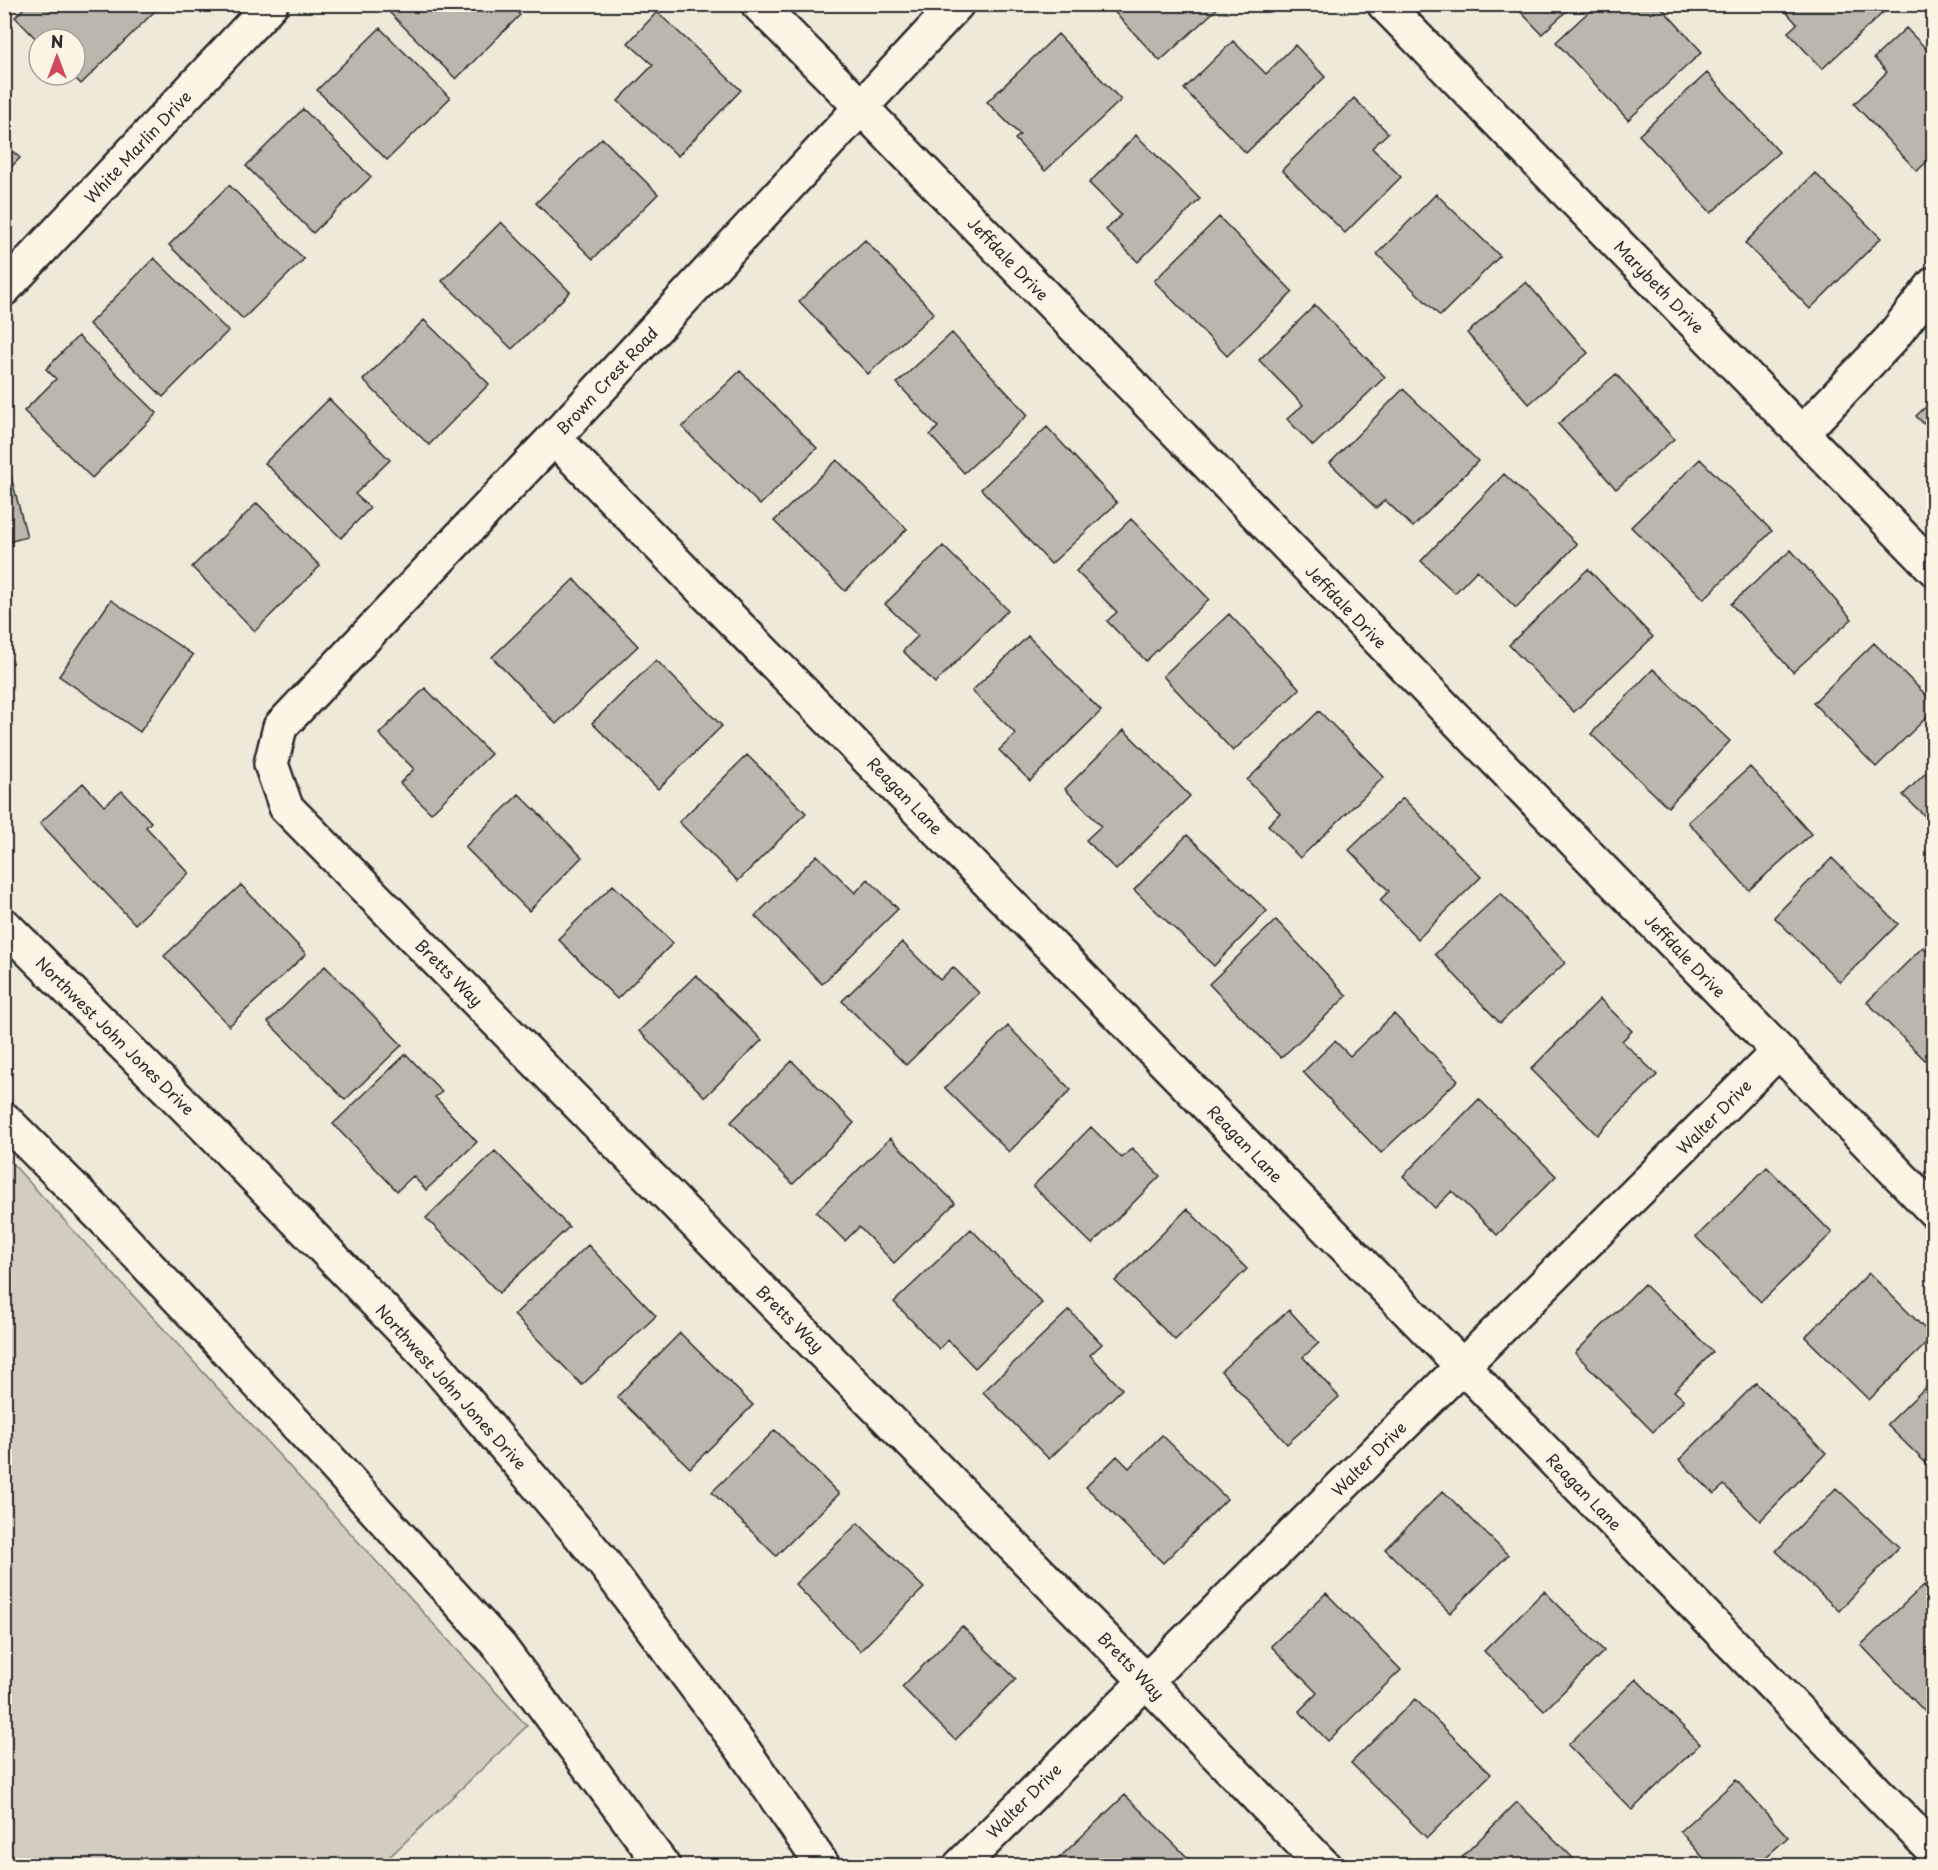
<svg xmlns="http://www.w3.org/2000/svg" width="1938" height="1870" font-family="'Playpen Sans',sans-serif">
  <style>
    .green { fill: #d2cdc0; stroke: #7e7c76; stroke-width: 1.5 }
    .building { fill: #bcb7ac; stroke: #2b2b2b; stroke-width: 1.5 }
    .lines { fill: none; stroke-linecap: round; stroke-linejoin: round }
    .street-casing { stroke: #2b2b2b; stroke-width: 38 }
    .secondary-casing { stroke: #2b2b2b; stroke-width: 38 }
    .street { stroke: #fcf5e5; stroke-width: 33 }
    .secondary { stroke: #fcf5e5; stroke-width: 33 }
    .labels { text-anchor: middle; stroke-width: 5; stroke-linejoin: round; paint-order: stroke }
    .street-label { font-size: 16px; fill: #2b2b2b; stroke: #fcf5e5 }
  </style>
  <rect width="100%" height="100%" fill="#efe9da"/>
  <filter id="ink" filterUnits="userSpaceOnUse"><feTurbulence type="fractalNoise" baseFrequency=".0167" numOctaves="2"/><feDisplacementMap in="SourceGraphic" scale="12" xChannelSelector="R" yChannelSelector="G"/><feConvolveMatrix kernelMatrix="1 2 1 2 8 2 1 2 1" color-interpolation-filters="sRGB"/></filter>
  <g filter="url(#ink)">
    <path class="green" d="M9 1160 527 1726 381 1865H5L4 1164Z"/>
    <path class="building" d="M28 4H154L158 8 81 84 72 75H75V39H39V42L15 17Z
      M390 4H509L520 15 456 79 386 9Z
      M1107 4H1222L1160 61Z
      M1513 4H1574L1542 34Z
      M1597 4H1658L1702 52 1628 120 1556 42Z
      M1779 4H1881L1886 10 1822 69 1788 32 1797 24Z
      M657 12 741 90 678 156 618 101 653 65 628 43Z
      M380 28 450 98 387 160 317 90Z
      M1906 28 1934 57V155L1917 171 1854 104 1887 72 1874 58Z
      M1058 34 1121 100 1045 171 1015 139 1020 135 987 102Z
      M1233 41 1266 74 1295 45 1325 77 1246 153 1184 89Z
      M1707 73 1779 152 1711 213 1639 135Z
      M1354 98 1388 133 1372 148 1401 177 1345 233 1282 170Z
      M303 109 371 177 313 233 246 166Z
      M1136 135 1200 199 1138 262 1106 230 1121 215 1089 183Z
      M602 138 658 194 593 259 536 203Z
      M4 143 20 158 4 174Z
      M1815 173 1881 238 1810 309 1745 243Z
      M229 185 304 259 243 319 169 245Z
      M1436 194 1500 256 1440 316 1377 254Z
      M1219 217 1293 292 1227 356 1154 281Z
      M501 222 570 292 512 349 442 281Z
      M865 240 934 313 868 374 799 301Z
      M154 258 228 331 163 397 89 324Z
      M1526 282 1588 353 1529 404 1467 333Z
      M1315 305 1385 377 1313 446 1287 419 1303 405 1259 360Z
      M424 320 489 384 429 445 363 380Z
      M952 333 1028 415 964 473 930 435 938 427 897 383Z
      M78 336 157 413 92 478 24 411 56 379 46 369Z
      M740 371 817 448 760 505 682 427Z
      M1616 374 1674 439 1616 489 1558 424Z
      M1403 389 1478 461 1413 527 1385 500 1376 508 1330 463Z
      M329 399 390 460 355 494 370 508 341 538 265 463Z
      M1934 399V434L1916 416Z
      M1047 427 1117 503 1051 564 981 489Z
      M4 450 27 537 4 543Z
      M1700 459 1772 531 1704 599 1631 527Z
      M837 460 907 529 845 591 774 521Z
      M1504 474 1577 544 1516 608 1477 570 1455 593 1421 561Z
      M257 503 320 566 255 631 192 567Z
      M1131 519 1209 599 1146 661 1107 621 1117 612 1076 571Z
      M943 546 1008 610 935 683 903 651 918 636 885 604Z
      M1791 550 1852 619 1793 672 1731 604Z
      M1588 569 1653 637 1574 712 1509 645Z
      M574 579 638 646 556 724 492 657Z
      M111 600 193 655 140 732 59 676Z
      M1229 614 1300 689 1233 751 1163 676Z
      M1028 636 1101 711 1030 781 999 750 1016 734 972 691Z
      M1874 643 1934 703V710L1876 767 1813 703Z
      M656 660 722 726 658 789 592 723Z
      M1653 669 1730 741 1668 807 1591 734Z
      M425 688 491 754 431 813 400 783 414 769 379 734Z
      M1319 711 1384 777 1300 858 1268 825 1280 813 1247 780Z
      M1124 730 1190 796 1116 870 1086 840 1101 826 1065 789Z
      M747 755 806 813 738 881 679 822Z
      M1934 765V825L1903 795Z
      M1750 767 1811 834 1749 890 1688 822Z
      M83 783 104 806 122 791 151 822 146 827 189 873 135 924 40 823Z
      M519 794 582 857 529 911 465 847Z
      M1403 798 1481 877 1418 939 1380 900 1389 891 1349 850Z
      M1187 835 1267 911 1214 966 1134 890Z
      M817 855 855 893 868 879 898 909 822 984 755 916Z
      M1832 858 1898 924 1840 982 1774 917Z
      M241 885 306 954 229 1026 164 956Z
      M613 885 673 943 617 999 558 939Z
      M1501 893 1565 963 1500 1023 1435 954Z
      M1276 920 1347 996 1281 1058 1209 984Z
      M902 942 940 980 953 967 979 993 906 1065 842 1001Z
      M1923 947 1934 957V1065L1932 1067 1867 1002Z
      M325 966 402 1045 345 1100 268 1022Z
      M696 975 762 1040 705 1097 639 1031Z
      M1600 999 1632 1031 1622 1041 1657 1075 1597 1135 1531 1069Z
      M1394 1014 1458 1080 1381 1153 1303 1072 1335 1041 1350 1056Z
      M1008 1026 1071 1090 1009 1152 945 1088Z
      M406 1054 442 1092 435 1097 477 1142 426 1190 413 1176 397 1191 333 1124Z
      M792 1061 854 1123 793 1184 731 1122Z
      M1479 1099 1556 1176 1497 1235 1452 1191 1435 1208 1403 1176Z
      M1091 1127 1122 1158 1132 1148 1160 1176 1092 1244 1033 1186Z
      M890 1138 955 1203 894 1263 859 1227 845 1241 816 1212Z
      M495 1151 569 1227 499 1293 426 1218Z
      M1767 1167 1832 1233 1761 1302 1696 1237Z
      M1187 1209 1247 1269 1175 1340 1115 1281Z
      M971 1229 1042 1303 975 1368 948 1340 939 1349 894 1302Z
      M588 1245 656 1316 582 1385 514 1315Z
      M1869 1273 1933 1337 1869 1400 1805 1337Z
      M1644 1284 1713 1352 1674 1391 1684 1400 1653 1432 1575 1353Z
      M1069 1310 1102 1344 1090 1355 1122 1389 1049 1459 983 1392Z
      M1289 1310 1319 1343 1303 1357 1339 1397 1287 1444 1221 1371Z
      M680 1333 753 1405 690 1468 617 1397Z
      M1934 1379V1471L1887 1425Z
      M1756 1383 1826 1453 1760 1521 1724 1485 1714 1494 1679 1460Z
      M775 1430 839 1494 776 1556 712 1492Z
      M1162 1435 1227 1499 1163 1563 1086 1487 1117 1456 1129 1468Z
      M1836 1488 1899 1547 1839 1611 1776 1551Z
      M1443 1491 1508 1555 1450 1613 1385 1549Z
      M858 1523 924 1588 860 1651 795 1584Z
      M1924 1585 1934 1595V1705L1926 1713 1861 1645Z
      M1544 1591 1604 1651 1544 1711 1484 1651Z
      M1326 1593 1401 1670 1328 1741 1299 1711 1317 1693 1271 1646Z
      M962 1626 1016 1679 955 1740 902 1687Z
      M1636 1679 1700 1744 1632 1810 1568 1745Z
      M1415 1699 1491 1774 1427 1838 1351 1763Z
      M1736 1780 1788 1837 1756 1866H1701L1706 1861 1680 1831Z
      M1125 1795 1190 1860 1184 1866H1061L1056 1861Z
      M1517 1802 1576 1861 1572 1866H1471L1462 1857Z"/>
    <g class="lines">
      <g class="street-casing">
        <path id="street" d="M758 4 861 107 1934 1211
          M957 4 554 438 280 727 271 764 286 807 1146 1681 1324 1866
          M1384 4 1934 569
          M4 289 271 4
          M1802 433 1891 339 1934 284
          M554 438 1462 1366 1934 1851
          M960 1866 1778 1052"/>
      </g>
      <g class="secondary-casing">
        <path id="secondary" d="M4 925 206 1127 427 1355 603 1562 744 1751 823 1866
          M4 1119 108 1223 328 1458 500 1647 663 1866"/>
      </g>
      <use href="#street" class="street"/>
      <use href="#secondary" class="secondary"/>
    </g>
  </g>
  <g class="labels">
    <g class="street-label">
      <text transform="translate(138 147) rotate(-47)" y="6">White Marlin Drive</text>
      <text transform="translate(1008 259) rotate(46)" y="6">Jeffdale Drive</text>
      <text transform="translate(1659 287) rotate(46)" y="6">Marybeth Drive</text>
      <text transform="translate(607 381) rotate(-47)" y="6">Brown Crest Road</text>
      <text transform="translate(1346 607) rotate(46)" y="6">Jeffdale Drive</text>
      <text transform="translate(905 796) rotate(46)" y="6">Reagan Lane</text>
      <text transform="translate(1685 956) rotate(46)" y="6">Jeffdale Drive</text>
      <text transform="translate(449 973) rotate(45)" y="6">Bretts Way</text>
      <text transform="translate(115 1036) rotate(45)" y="6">Northwest John Jones Drive</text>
      <text transform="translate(1714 1117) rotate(-45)" y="6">Walter Drive</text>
      <text transform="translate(1245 1144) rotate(46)" y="6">Reagan Lane</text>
      <text transform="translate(790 1319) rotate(45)" y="6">Bretts Way</text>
      <text transform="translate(451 1387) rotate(48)" y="6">Northwest John Jones Drive</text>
      <text transform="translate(1369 1459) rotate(-45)" y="6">Walter Drive</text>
      <text transform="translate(1584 1492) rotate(46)" y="6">Reagan Lane</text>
      <text transform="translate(1131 1666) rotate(46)" y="6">Bretts Way</text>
      <text transform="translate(1024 1801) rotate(-45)" y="6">Walter Drive</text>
    </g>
  </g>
  <rect width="1938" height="1870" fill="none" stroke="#fcf5e5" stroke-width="24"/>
  <rect x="12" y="12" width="1914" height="1846" fill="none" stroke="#2b2b2b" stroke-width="2" filter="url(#ink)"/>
  <g transform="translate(57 57)"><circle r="28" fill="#fcf5e5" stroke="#a8a49b" stroke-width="1.5"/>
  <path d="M0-4.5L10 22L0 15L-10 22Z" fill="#d1495b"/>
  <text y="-9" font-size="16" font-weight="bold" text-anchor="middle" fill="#2b2b2b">N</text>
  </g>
</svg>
